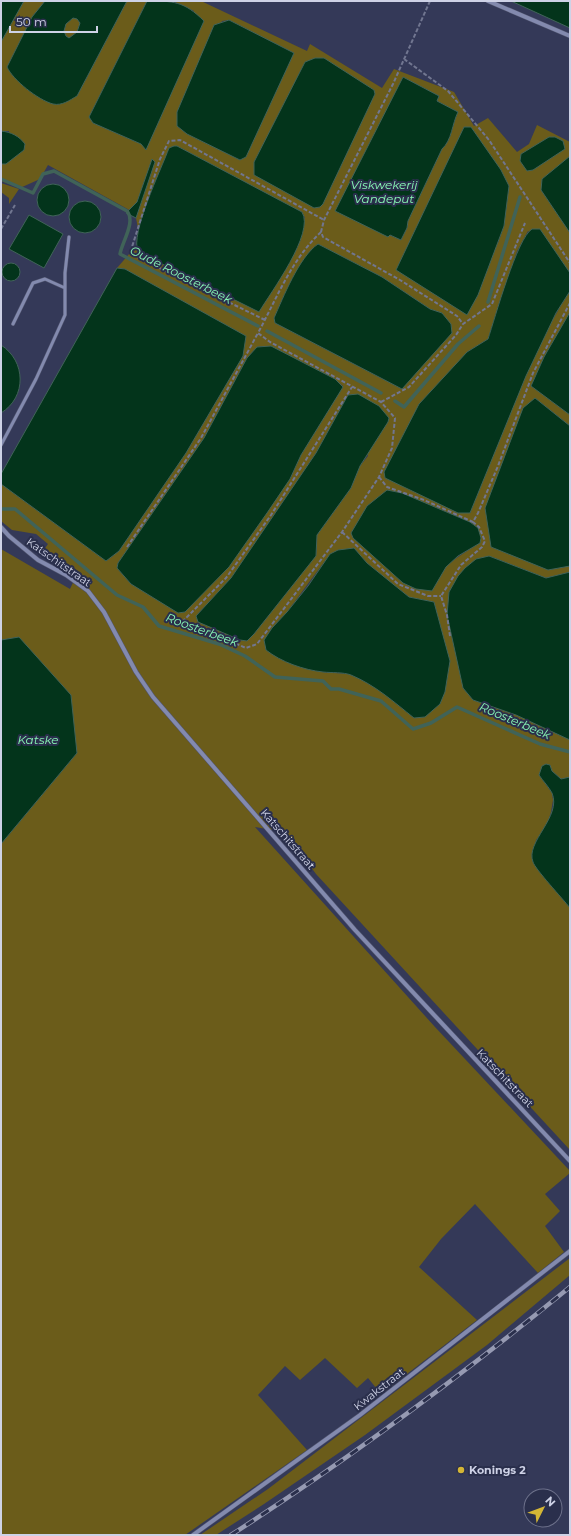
<svg xmlns="http://www.w3.org/2000/svg" width="571" height="1536" font-family="Montserrat,sans-serif">
  <style>
    .green { fill: #6b5c1a; fill-rule: evenodd }
    .water { fill: #03341b; stroke: #406358; fill-rule: evenodd }
    .lines { fill: none; stroke-linecap: round; stroke-linejoin: round }
    .stream { stroke: #406358; stroke-width: 3.5 }
    .service-casing { stroke: #51556f; stroke-width: 4 }
    .minor-casing { stroke: #51556f; stroke-width: 5 }
    .path { stroke: #717690; stroke-width: 2; stroke-dasharray: 4 2; stroke-linecap: butt }
    .service { stroke: #838aae; stroke-width: 3 }
    .minor { stroke: #838aae; stroke-width: 4 }
    .rail-casing { stroke: #969ab2; stroke-width: 4.5 }
    .rail { stroke: #2a2f4c; stroke-width: 3; stroke-dasharray: 9; stroke-linecap: butt }
    .poi-dot { fill: #d4b635; stroke: #2a2f4c; stroke-width: 1.5 }
    .labels { text-anchor: middle; stroke-width: 4; stroke-linejoin: round; paint-order: stroke }
    .street-label { font-size: 11px; fill: #ced2e6; stroke: #2a2f4c }
    .poi-label { font-size: 11px; font-weight: bold; fill: #ced2e6; stroke: #2a2f4c; text-anchor: start }
    .water-label { font-size: 12px; font-style: italic; fill: #88f9b5; stroke: #2a2f4c }
  </style>
  <rect width="100%" height="100%" fill="#343958"/>
  <path class="green" d="M24 1H45L32 17 77 96 127 1H147L89 117 93 123 141 144 194 11 173 1H201L307 51 310 44 382 88 394 69 454 92 474 126 488 118 517 152 529 144 537 125 570 142V156L561 164 541 190 570 233V273L528 231 517 251 488 339 467 352 470 513C500 439 526 359 570 291V312L544 357 531 386 570 415V426L535 398 548 570 570 566V572L546 578 489 556 463 688 473 700 516 715 570 740V777L561 779 552 771 550 765 539 775 552 793 553 800 551 812 546 828 536 840 533 862 570 908V1150L316 874 285 832 255 827 435 1027 570 1171V1173L545 1194 560 1211 545 1226 564 1252 538 1273 475 1204 441 1239 419 1267 477 1320 381 1394 368 1378 357 1388 325 1358 300 1380 285 1366 258 1395 307 1450 185 1535H1V844L77 753 19 637 1 640V549L70 589 77 574 41 554 48 544 36 534 12 530 1 521V484L106 561 119 551 186 453 243 356 125 269 117 268 136 246 138 252 305 218 302 212 177 146 169 149 138 228 136 218 153 159 137 202 131 211 48 165 40 179 20 188 1 181V164H6L9 131H1V42ZM229 20 294 53 240 160 187 134 177 126V112L222 21ZM403 77 439 96 437 101 458 112C452 125 452 140 442 149L408 221 407 228 401 240 389 235ZM464 128 509 186 504 226 498 243 462 134ZM318 244 382 277 430 309 442 313 402 389 275 323ZM271 346 335 379 343 386 301 455 290 479 154 598 131 584 117 568 118 563 204 438 247 358 257 347ZM348 395 368 456 360 466 351 488 317 535 316 556 196 616 231 578 316 453ZM402 493 470 522 478 528 480 543C457 556 437 573 416 589L403 583 353 538ZM354 548 367 563 409 597 434 602 439 622 414 718 376 687 349 674 321 672 272 628 287 612 330 554Z
    M73 18 78 19 80 23 77 32 69 38 66 37 64 31 66 24Z
    M1 183 19 189 9 204V198L1 192Z
    M570 1258V1275L487 1345 365 1435 264 1504 216 1535H200L268 1489Z"/>
  <path class="water" d="M1 1H24L1 42Z
    M45 1H127L77 96C70 100 62 106 53 104 38 100 13 80 7 67L32 17ZM73 18 77 19 80 23 77 32 69 38 66 36 64 31 66 24Z
    M147 1C173 1 184 1 204 21L146 150 141 144 93 123 89 117Z
    M511 1H570V28Z
    M229 20 294 53 246 157 240 160 187 134 177 126V112L214 25Z
    M315 58H324L374 90 375 94 323 204 320 207 314 208 254 175V162L305 62Z
    M403 77 439 96 437 101 458 112C452 124 452 140 442 149L408 221 407 228 401 240 390 235 388 237 335 211Z
    M464 127H471L501 170 509 186 504 226 478 295 467 315 396 270Z
    M1 131C11 132 19 136 25 144L24 150 6 164H1Z
    M549 137H555L563 141 565 149 533 170 527 171 520 161 521 154Z
    M174 146H177L302 212C315 233 271 292 259 312L138 252C130 233 161 170 169 148Z
    M570 156V233L541 190 542 179Z
    M152 159 155 162 136 218 126 213 137 202Z
    M37 200a16 16 0 1 1 32 0a16 16 0 1 1-32 0Z
    M69 217a16 16 0 1 1 32 0a16 16 0 1 1-32 0Z
    M29 215 63 234 44 268 9 249Z
    M532 229H540L568 270 570 273V291L556 313 526 376 470 513H458L385 478 384 472 419 404 467 352 488 339C495 318 517 238 532 229Z
    M318 244 382 277 430 309 442 313 451 324 452 333 402 389 275 323 274 318C283 298 299 257 318 244Z
    M2 272a9 9 0 1 1 18 0a9 9 0 1 1-18 0Z
    M117 268 125 269 246 336 243 356 186 453 119 551 106 561 1 484V474Z
    M570 312V415L531 386 544 357Z
    M1 345C26 361 27 397 1 413Z
    M271 346 335 379 343 387 301 455 290 479 267 513 229 567 185 612 178 613 131 584 117 568 118 563 204 438 247 358 257 347Z
    M358 394 379 406 389 418 388 422 360 466 351 488 317 535 316 556 254 634 247 641 240 640 198 622 196 616 231 578 316 453 348 395Z
    M535 398 570 426V566L548 570 491 547 485 508 523 408Z
    M387 490 402 493 470 522 478 528 481 538 480 543 458 556 446 567 432 591 416 589 403 583 353 538 351 533 367 506Z
    M354 548 367 563 409 597 434 602 450 661 445 692 440 704 425 717 414 718C394 702 375 685 351 675 343 672 332 673 323 672 304 670 281 662 266 650L264 640 272 628 287 612 308 586 330 554 338 550Z
    M489 556 546 578 570 572V740L516 715 473 700 463 688 447 615 449 592 458 576 465 568 476 559Z
    M19 637 71 695 77 753 1 844V640Z
    M546 764 550 765 552 771 561 779 570 777V908C563 899 535 869 533 862 525 842 562 817 552 793 549 787 543 781 539 775L542 766Z"/>
  <g class="lines">
    <path class="stream" d="M1 179 33 193 43 174 54 171 127 211C136 222 122 242 120 254L258 326
      M488 302 520 197
      M267 331 381 393
      M395 401 404 407 458 344 479 326
      M1 509H15L117 595 143 607 159 626 219 644 245 656 275 677 323 681 331 689H339L381 701 413 729 431 723 457 707 540 744 570 752"/>
    <g class="service-casing">
      <path id="service" d="M13 324 33 283 45 279 65 288
        M1 445 36 379 65 315V273L69 237"/>
    </g>
    <g class="minor-casing">
      <path id="minor" d="M488 1 570 36
        M1 527 9 536 38 560 66 575 88 591 104 612 136 672 153 697 355 930 570 1161
        M193 1535 360 1415 570 1251"/>
    </g>
    <path class="path" d="M430 1 393 84 324 220 321 232 323 237 400 280 457 316 463 324 492 304 525 223
      M404 59 448 91 489 140 570 263
      M1 229 15 205
      M321 232C291 260 277 298 258 333L270 342 381 402 395 418 392 448 379 477 342 532 257 644 246 648 183 621 226 578 271 515 352 387
      M265 320 137 257 131 250 160 159 169 141 180 140 324 220
      M381 402 409 387 456 335 463 324
      M379 477 387 487 424 500 473 522 478 513 498 466 533 373 570 303
      M342 532 398 584 428 596H441
      M127 547 201 438 258 333
      M450 636 447 615 441 596 461 565 482 547 485 541 479 527 473 522"/>
    <use href="#service" class="service"/>
    <use href="#minor" class="minor"/>
    <g class="rail-casing">
      <path id="rail" d="M231 1535C349 1459 461 1376 570 1287"/>
    </g>
    <use href="#rail" class="rail"/>
  </g>
  <circle class="poi-dot" cx="461" cy="1470" r="4"/>
  <g class="labels">
    <g class="street-label">
      <text transform="translate(59 562) rotate(35)" y="4">Katschitstraat</text>
      <text transform="translate(288 839) rotate(49)" y="4">Katschitstraat</text>
      <text transform="translate(505 1078) rotate(46)" y="4">Katschitstraat</text>
      <text transform="translate(379 1389) rotate(-38)" y="4">Kwakstraat</text>
    </g>
    <g class="poi-label">
      <text x="469" y="1474">Konings 2</text>
    </g>
    <g class="water-label">
      <text x="384" y="189">Viskwekerij<tspan x="384" dy="14">Vandeput</tspan></text>
      <text transform="translate(181 275) rotate(27)" y="4">Oude Roosterbeek</text>
      <text transform="translate(202 630) rotate(20)" y="4">Roosterbeek</text>
      <text transform="translate(515 721) rotate(23)" y="4">Roosterbeek</text>
      <text x="38" y="744">Katske</text>
    </g>
  </g>
  <rect width="571" height="1536" fill="none" stroke="#ced2e6" stroke-width="4"/>
  <g transform="translate(543 1508) rotate(48)"><circle r="19" fill="#2a2f4c" stroke="#6c708a"/>
  <path d="M0-3L7 15L0 10L-7 15Z" fill="#d4b635"/>
  <text y="-6" font-size="11" font-weight="bold" text-anchor="middle" fill="#ced2e6">N</text>
  </g>
  <path d="M10 26v6h87v-6" fill="none" stroke="#ced2e6" stroke-width="2"/>
  <text x="16" y="26" font-size="12" fill="#ced2e6" stroke="#2a2f4c" stroke-width="3" paint-order="stroke">50 m</text>
</svg>
